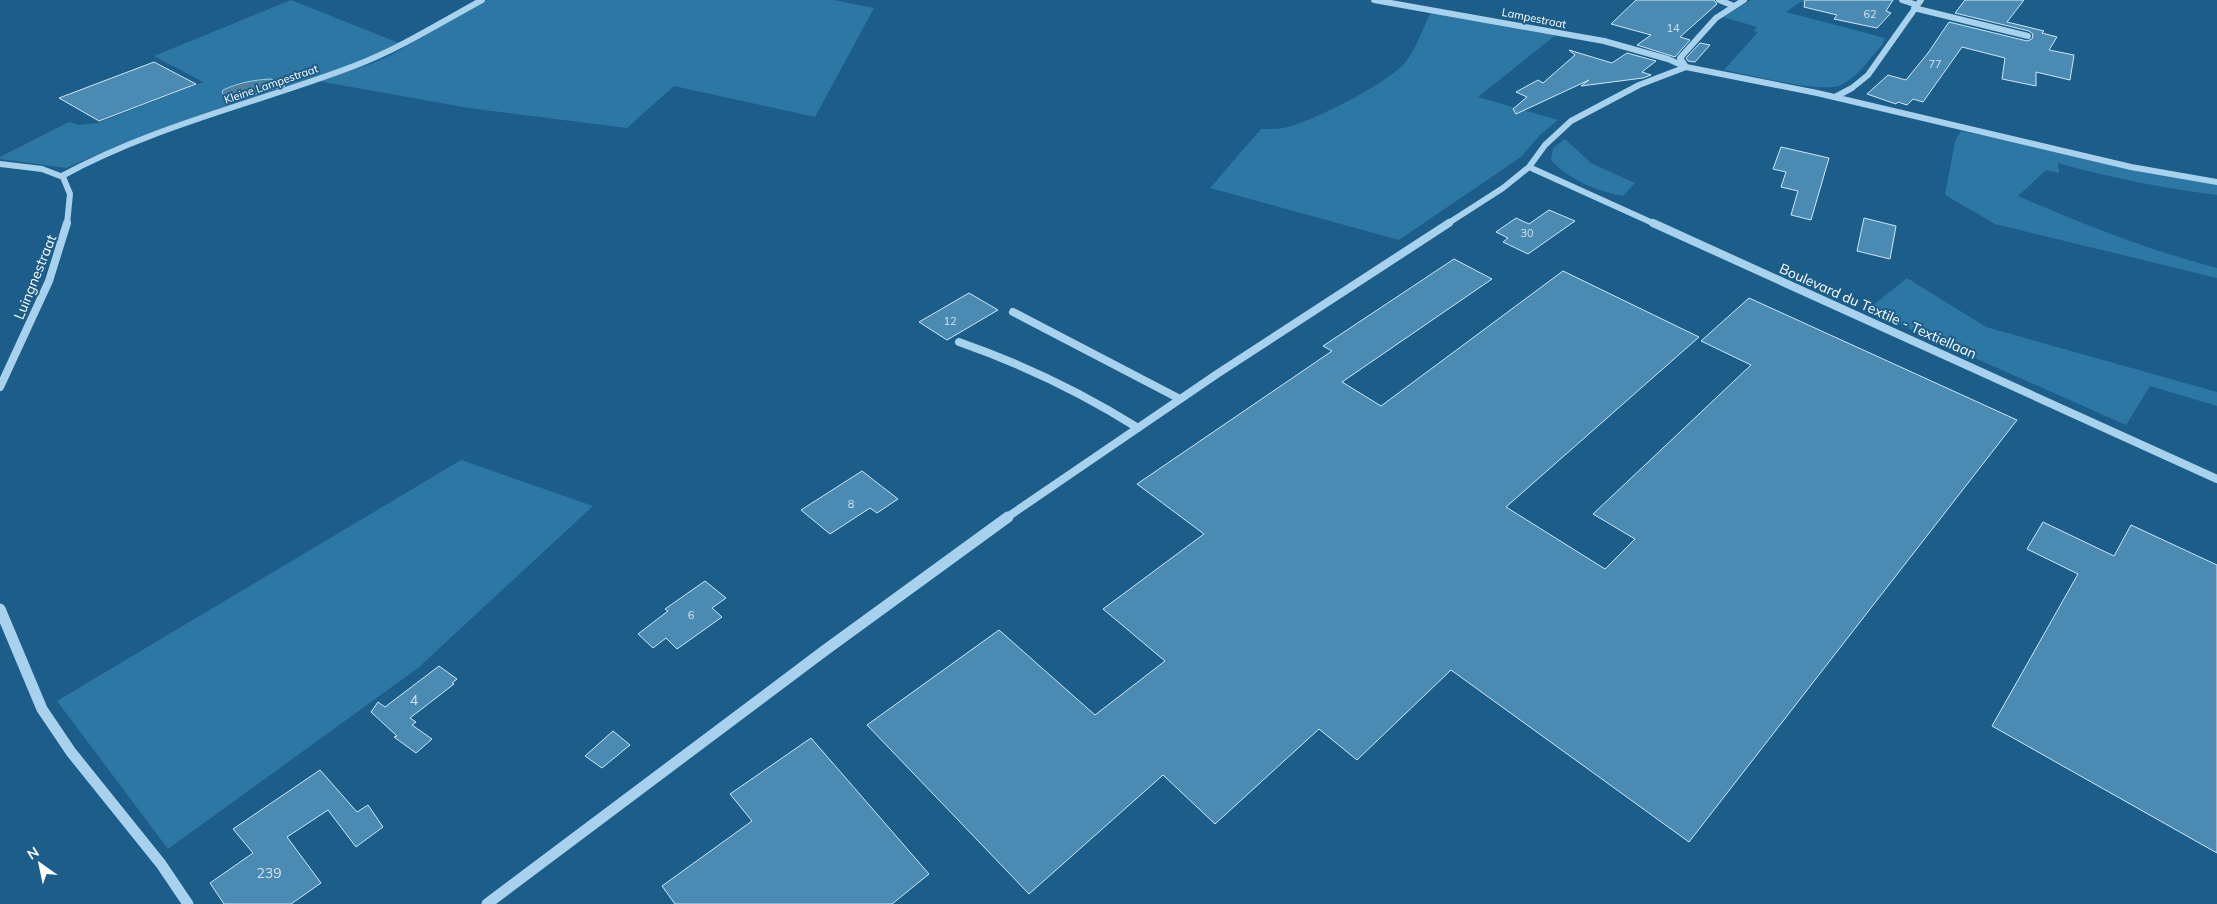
<svg xmlns="http://www.w3.org/2000/svg" width="2217" height="904" font-family="Mulish,sans-serif">
  <style>
    .green { fill: #2d77a5 }
    .water { fill: #52819e; stroke: #9acfee }
    .building { fill: #4a8ab3; stroke: #cce7f9 }
    .lines { fill: none; stroke-linecap: round; stroke-linejoin: round }
    .minor-far2 { stroke: #a7d1ec; stroke-width: 6 }
    .minor-far1 { stroke: #a7d1ec; stroke-width: 8 }
    .minor { stroke: #a7d1ec; stroke-width: 11 }
    .labels { text-anchor: middle; stroke-width: 4; stroke-linejoin: round; paint-order: stroke }
    .number-label { font-size: 11px; fill: #d2e2ec }
    .far-street-label { font-size: 11px; fill: #fff; stroke: #1c5e89 }
    .street-label { font-size: 14px; fill: #fff; stroke: #1c5e89 }
    .near-number-label { font-size: 14px; fill: #d2e2ec }
  </style>
  <rect width="100%" height="100%" fill="#1c5e89"/>
  <path class="green" d="M291 0 399 43 363 60 288 87 283 83 239 98 269 90 273 92 122 144 66 168 0 159V157L69 122 79 125 98 123 203 82 154 56Z
    M487 0H833L874 8 815 117 674 86 627 128 469 108 318 81 371 64 393 54Z
    M1751 0H1805L1829 10 1800 2 1786 12 1885 38 1882 45C1870 58 1857 78 1841 85 1821 94 1748 74 1724 70L1758 32 1753 31 1757 27 1723 17Z
    M1431 12 1557 34 1478 97 1558 120 1540 135 1521 157 1399 240 1210 188 1261 129C1269 129 1277 129 1284 128 1312 122 1386 84 1405 63 1416 49 1423 28 1431 12Z
    M1961 131 2217 183V195C2163 188 2110 178 2058 163L2059 173 2046 170 2018 196C2083 224 2148 250 2217 268V278L1995 224 1945 195 1955 141Z
    M1565 139 1591 163 1635 183 1623 196C1597 191 1569 180 1551 160L1553 148Z
    M1907 278 1986 327 2217 392V406L2150 386 2126 425 1867 310Z
    M461 460 593 506 418 668 168 849 57 701Z"/>
  <path class="water" d="M270 79 279 81 285 86 239 98 226 97 222 93 223 90C238 83 253 80 270 79Z"/>
  <path class="building" d="M1636 0H1714L1717 4 1680 37 1690 40 1675 57 1637 45 1651 35 1611 24Z
    M1805 0H1893L1886 11 1891 13 1877 28 1834 19 1837 15 1804 7Z
    M1965 0H2024L2007 22 2044 31 2042 33 2057 37 2049 50 2074 55 2070 80 2036 72V86L2002 79 2005 58 1962 47 1923 102 1913 99 1907 105 1898 102 1896 104 1867 94 1888 75 1906 80 1928 53 1949 22 2027 41 2032 39 2033 34 2029 31 1955 13Z
    M1700 43 1710 45 1695 62 1688 61 1686 58Z
    M1569 50 1612 63 1627 53 1656 61 1642 72 1651 75 1643 78 1581 86 1589 80 1516 114 1513 109 1527 97 1516 92 1538 80 1543 83 1575 55Z
    M154 62 196 84 99 121 59 98Z
    M1781 147 1829 158 1811 220 1791 215 1798 191 1781 187 1786 172 1773 169Z
    M1549 210 1575 221 1528 254 1503 242 1508 238 1496 232 1516 218 1529 224Z
    M1864 218 1896 226 1890 259 1857 251Z
    M1454 259 1492 279 1342 382 1381 406 1563 271 1699 337 1506 507 1605 569 1635 539 1593 514 1751 365 1701 341 1749 298 2017 420 1689 842 1451 670 1357 760 1319 729 1215 824 1163 775 1029 894 867 725 999 630 1095 715 1165 661 1103 609 1204 534 1137 484 1332 351 1323 346Z
    M969 293 998 310 947 340 919 322Z
    M862 471 898 499 877 513 870 508 830 534 801 510Z
    M2043 522 2114 556 2131 525 2217 565V853L1992 726 2078 574 2027 549Z
    M705 581 726 598 712 608 722 617 677 649 666 638 653 648 638 634 668 611 665 609Z
    M439 666 457 679 452 683 454 684 410 718 416 722 412 725 432 739 416 753 394 737 397 736 371 712 378 702 385 707Z
    M613 731 630 745 602 768 585 756Z
    M811 738 929 874 892 904H675L662 886 752 821 730 794Z
    M320 770 357 812 368 805 383 827 356 847 328 810 287 837 321 883 291 904H224L210 883 253 853 233 829Z"/>
  <g class="lines">
    <path class="minor-far2" d="M1374 0 1604 41 1668 59 1686 67
      M1719 0 1734 6
      M1902 0 1917 5
      M1914 8 2028 36
      M1686 67 1680 58 1716 18 1744 0
      M1835 97 1852 88 1868 75 1921 0
      M0 164 42 169 63 177 70 194 67 224
      M1529 167 1655 224
      M62 176C153 126 257 103 354 66 399 49 440 23 482 0
      M1447 224 1503 188 1529 167 1545 145 1571 121 1639 85 1686 67 1817 93 2131 167 2217 182"/>
    <path class="minor-far1" d="M1653 223 2217 479
      M1013 312 1180 399
      M959 342C1022 364 1081 392 1138 428
      M0 387 49 281 67 223
      M1006 518 1217 374 1449 223"/>
    <path class="minor" d="M0 609 42 709 71 752 161 864 188 904
      M487 904 824 651 1008 517"/>
  </g>
  <g class="labels">
    <g class="number-label">
      <text x="1870" y="18">62</text>
      <text x="1673" y="32">14</text>
      <text x="1935" y="68">77</text>
      <text x="1527" y="237">30</text>
      <text x="950" y="325">12</text>
      <text x="851" y="508">8</text>
      <text x="691" y="619">6</text>
    </g>
    <g class="far-street-label">
      <text transform="translate(1534 18) rotate(11)" y="4">Lampestraat</text>
      <text transform="translate(271 84) rotate(-19)" y="4">Kleine Lampestraat</text>
    </g>
    <g class="street-label">
      <text transform="translate(35 277) rotate(-68)" y="5">Luingnestraat</text>
      <text transform="translate(1878 311) rotate(24)" y="5">Boulevard du Textile - Textiellaan</text>
    </g>
    <g class="near-number-label">
      <text x="414" y="705">4</text>
      <text x="269" y="878">239</text>
    </g>
  </g>
  <g transform="translate(40 864) rotate(327)" stroke="#1c5e89" stroke-width="4" paint-order="stroke">
  <path d="M0-4L9 19L0 12L-9 19Z" fill="#ffffff"/>
  <text y="-8" font-size="14" font-weight="bold" text-anchor="middle" fill="#ffffff">N</text>
  </g>
</svg>
